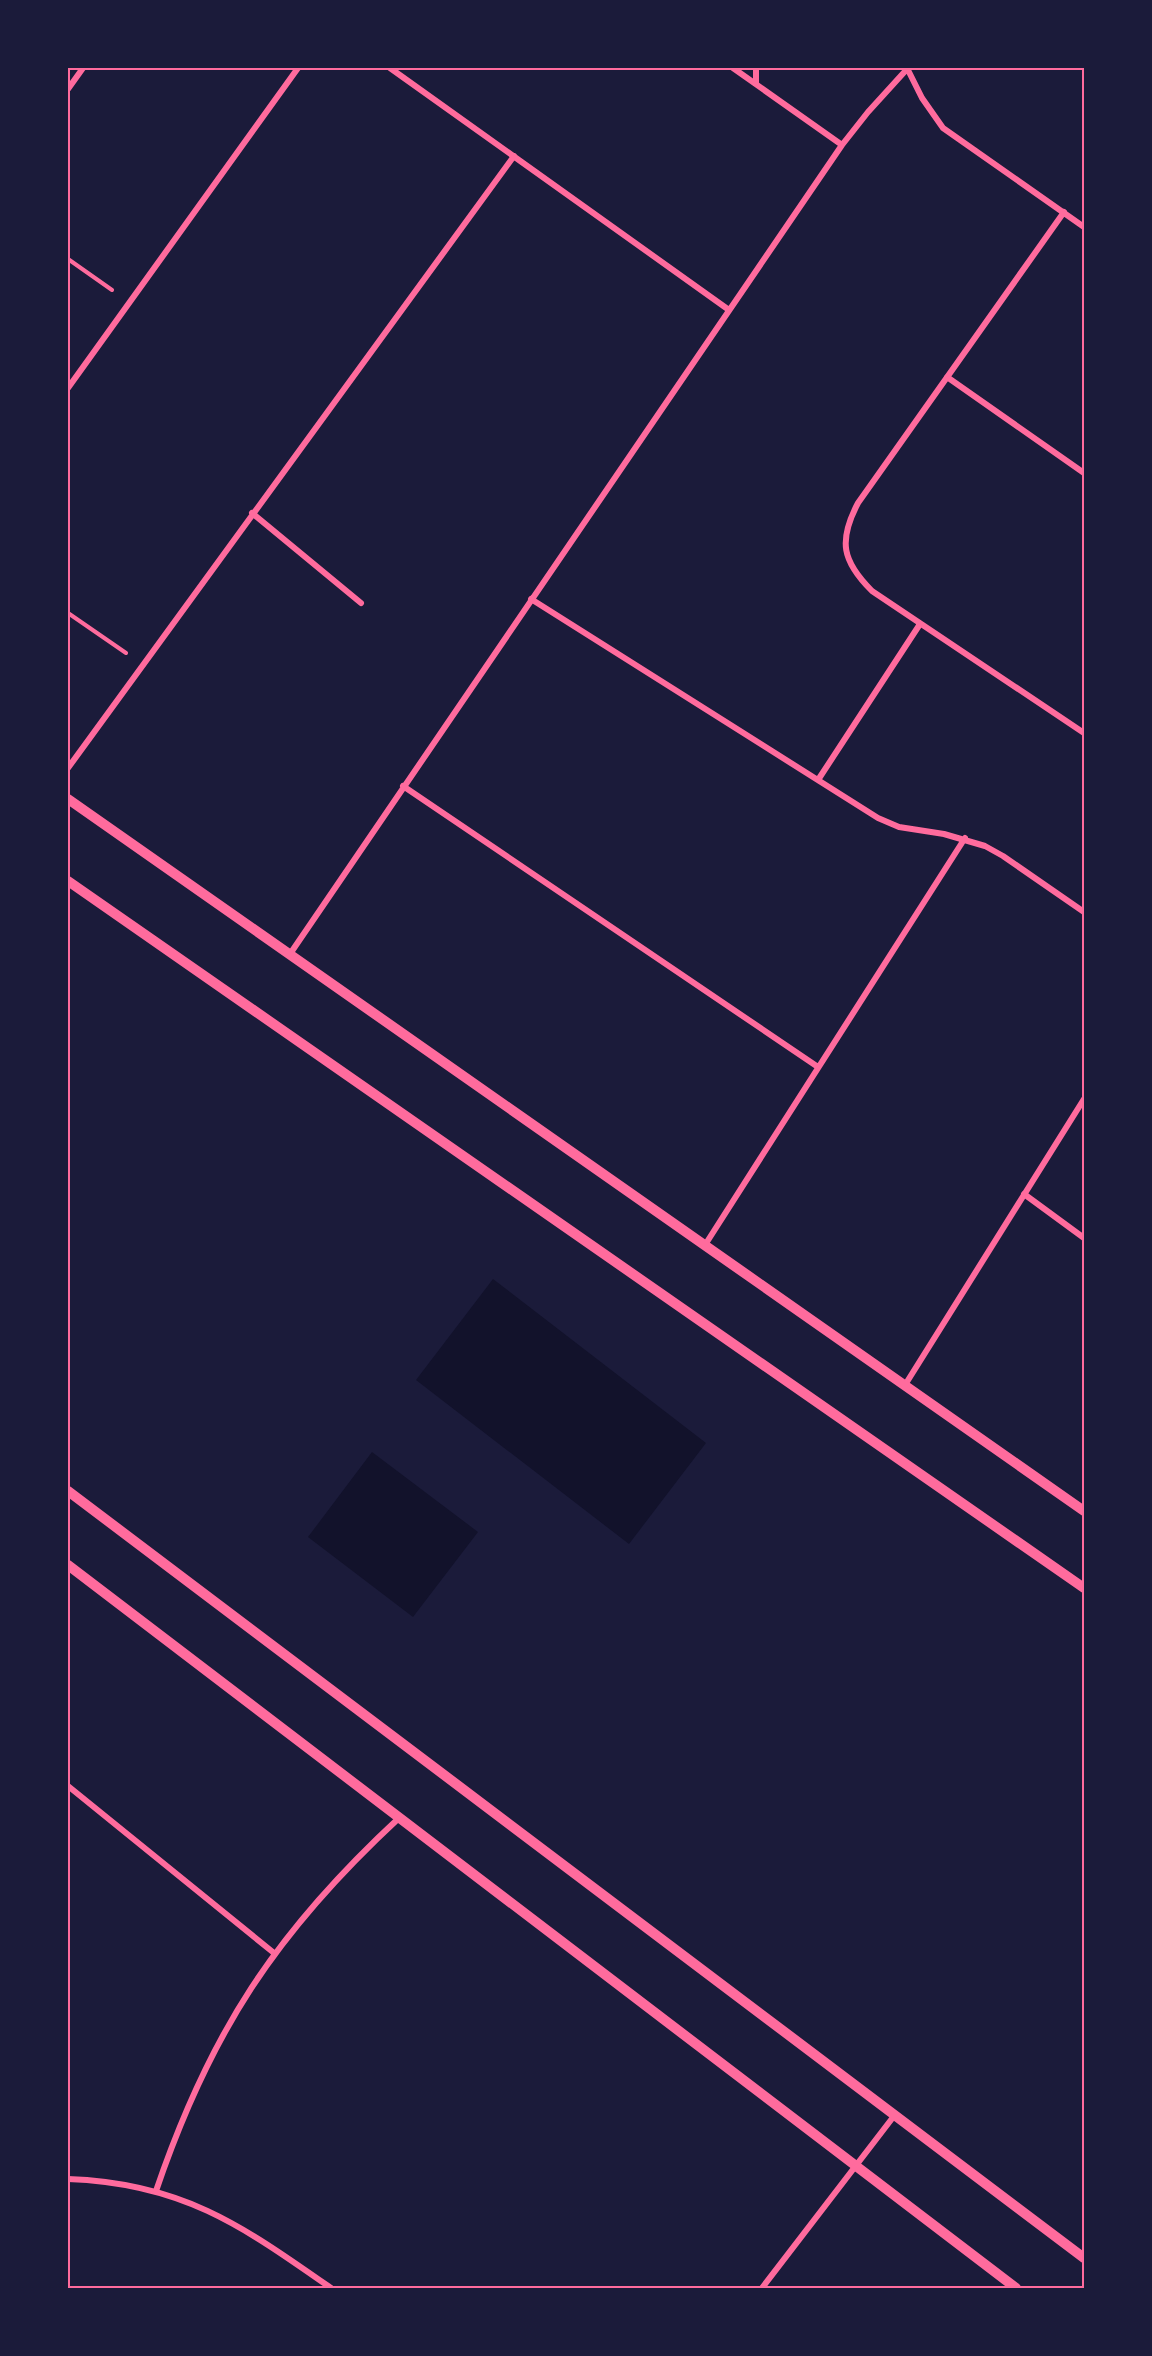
<svg xmlns="http://www.w3.org/2000/svg" width="1152" height="2356" font-family="Mulish,sans-serif">
  <style>
    .water { fill: #12122b }
    .lines { fill: none; stroke-linecap: round; stroke-linejoin: round }
    .path { stroke: #ff6b9d; stroke-width: 4 }
    .minor { stroke: #ff6b9d; stroke-width: 6 }
    .tertiary { stroke: #ff6b9d; stroke-width: 10 }
    .neatline { fill: none; stroke: #ff6b9d; stroke-width: 2 }
  </style>
  <rect width="100%" height="100%" fill="#1b1b3a"/>
  <path class="water" d="M493 1279 706 1443 629 1544 416 1380Z
    M372 1452 478 1532 413 1617 308 1537Z"/>
  <g class="lines">
    <path class="path" d="M68 259 112 290
      M68 613 126 653"/>
    <path class="minor" d="M390 68 729 310
      M733 68 842 145
      M756 68V84
      M907 68 922 98 943 128 1084 227
      M68 89 83 68
      M1064 212 858 503C838 541 842 561 872 591L1084 733
      M947 377 1084 473
      M68 388 298 68
      M252 513 361 603
      M531 599 878 818 899 827 944 834 985 846 1003 856 1084 912
      M68 768 514 156
      M818 780 920 624
      M403 786 818 1067
      M290 954 842 145 868 112 908 68
      M1024 1194 1084 1238
      M705 1245 965 838
      M905 1385 1084 1099
      M68 1786 274 1953
      M68 2179C182 2183 241 2225 331 2288
      M156 2191C210 2032 276 1932 399 1818
      M762 2288 894 2116"/>
    <path class="tertiary" d="M68 799 1084 1511
      M68 881 1084 1588
      M68 1491 1084 2258
      M68 1565 1016 2288"/>
  </g>
  <rect width="1152" height="2356" fill="none" stroke="#1b1b3a" stroke-width="138"/>
  <rect x="69" y="69" width="1014" height="2218" class="neatline"/>
</svg>
